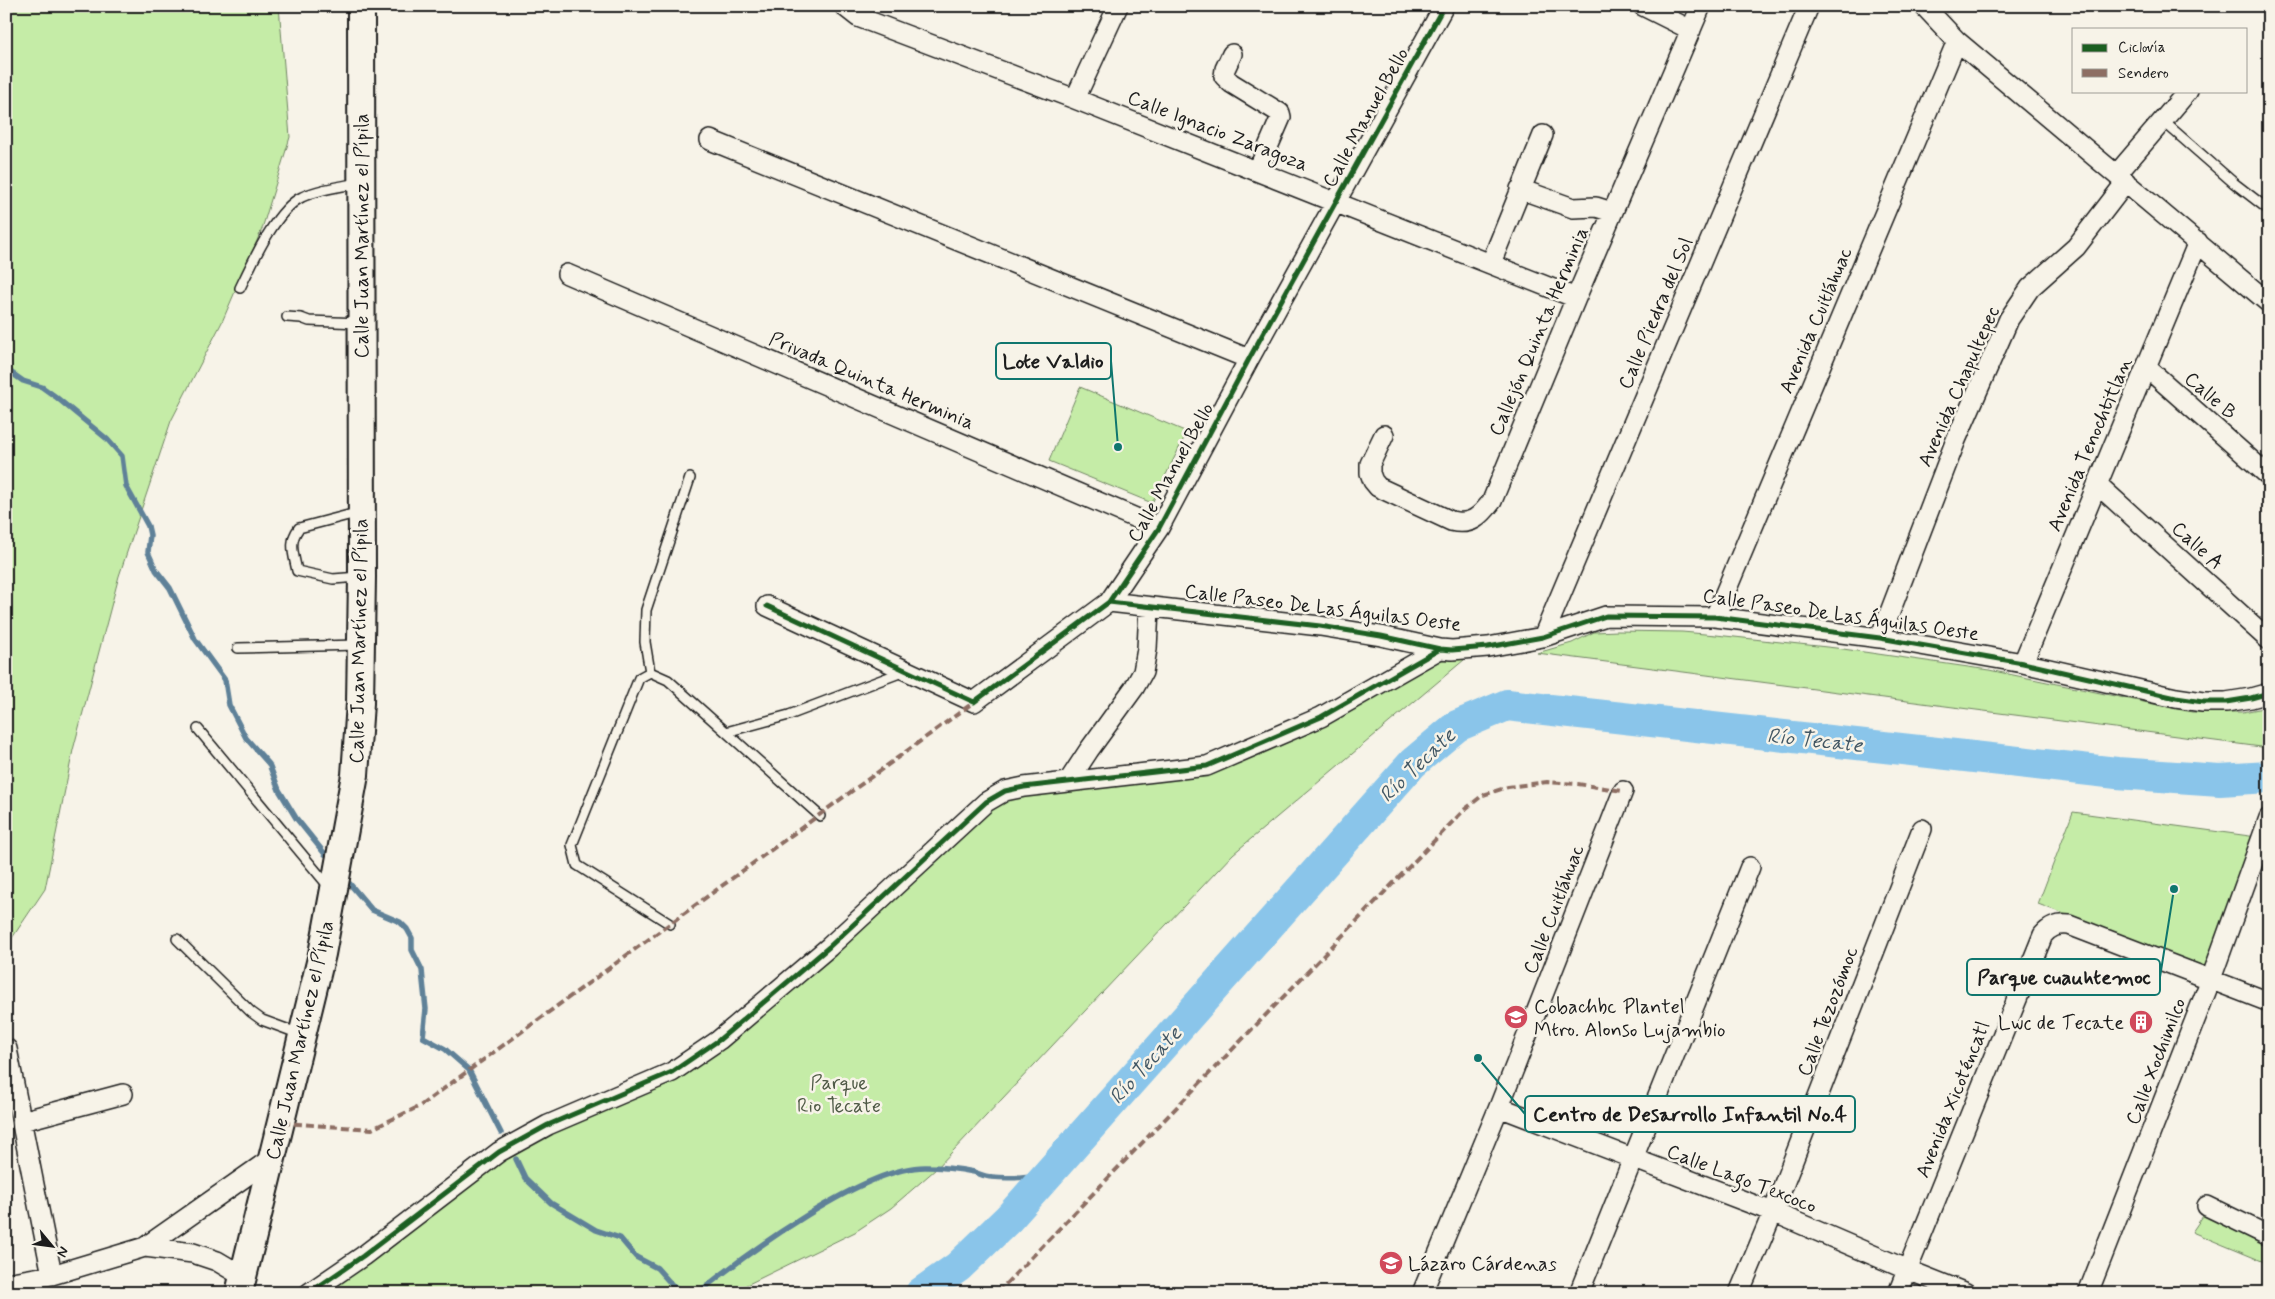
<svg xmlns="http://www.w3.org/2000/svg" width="2275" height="1299" font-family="Mynerve,sans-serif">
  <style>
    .green { fill: #c5eca7; stroke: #708462 }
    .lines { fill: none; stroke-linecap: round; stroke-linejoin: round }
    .stream { stroke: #5e8198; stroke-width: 5.5 }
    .river { stroke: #8ac5ea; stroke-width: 32 }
    .service-casing { stroke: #1c1c1c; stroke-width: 12 }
    .minor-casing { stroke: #1c1c1c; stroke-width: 22 }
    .secondary-casing { stroke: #1c1c1c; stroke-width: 30 }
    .service { stroke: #f7f3e8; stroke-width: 9 }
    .minor { stroke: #f7f3e8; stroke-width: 19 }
    .secondary { stroke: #f7f3e8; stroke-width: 26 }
    .quiet { stroke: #8d6e63; stroke-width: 4; stroke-dasharray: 8 4; stroke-linecap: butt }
    .cycleway-casing { stroke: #f7f3e8; stroke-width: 8 }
    .cycleway { stroke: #1b5e20; stroke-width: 5 }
    .labels { text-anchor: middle; stroke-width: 5; stroke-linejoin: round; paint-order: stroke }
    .street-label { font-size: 20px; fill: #1c1c1c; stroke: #f7f3e8 }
    .poi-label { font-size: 20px; fill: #1c1c1c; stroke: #f7f3e8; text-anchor: start }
    .park-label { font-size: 20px; fill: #4f5a46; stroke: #f7f3e8 }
    .water-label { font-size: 21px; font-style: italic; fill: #425764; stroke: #f7f3e8 }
    .leader { fill: none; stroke: #0f766e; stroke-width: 2 }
    .callout-dot { fill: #0f766e; stroke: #f7f3e8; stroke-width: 2 }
    .callout { fill: #f7f3e8; stroke: #0f766e; stroke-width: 2 }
    .callout-label { font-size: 21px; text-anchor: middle; font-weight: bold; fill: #1c1c1c }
  </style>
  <rect width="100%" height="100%" fill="#f7f3e8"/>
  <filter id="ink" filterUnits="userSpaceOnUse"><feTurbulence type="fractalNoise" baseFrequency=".02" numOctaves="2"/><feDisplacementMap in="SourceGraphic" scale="10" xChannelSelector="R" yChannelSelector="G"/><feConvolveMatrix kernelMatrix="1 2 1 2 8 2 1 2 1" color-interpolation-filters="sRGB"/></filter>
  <g filter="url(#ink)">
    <path class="green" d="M6 6H279L290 137 262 229 222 322 171 421 119 576 73 750 45 889 6 947Z
      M1080 387 1187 432 1152 503 1049 461Z
      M1618 631 1682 632 1716 635 1836 648 1989 670 2192 712H2243L2269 707V748L1537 653 1572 643 1594 632Z
      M1477 649 1233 854 936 1169 891 1208 855 1232 730 1293H299L323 1280 375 1241 465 1166 550 1120 647 1080 721 1036 1014 791 1166 777 1410 668Z
      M2073 812 2257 837 2206 968 2038 904Z
      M2205 1213 2269 1241V1264L2192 1232Z"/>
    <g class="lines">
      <path class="stream" d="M6 369 23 381 42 387 56 397 107 439 122 456 126 486 148 526 150 535 148 552 156 570 170 588 195 639 225 680 229 705 246 738 269 764 279 790 296 818 325 854
        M350 884 372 910 400 922 407 929 412 938V950L422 970 423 981 426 1009 423 1037 445 1049 469 1070 501 1133
        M516 1159 525 1178 551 1203 596 1230 620 1238 636 1257 657 1268 673 1286 685 1293
        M698 1293C746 1254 864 1167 925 1167 940 1167 959 1169 974 1172 980 1174 985 1177 992 1177 1011 1179 1030 1177 1048 1173"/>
      <path class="river" d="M921 1293 958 1267 1009 1218 1413 763 1457 726 1507 705 2117 773 2220 780 2269 777"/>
      <g class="service-casing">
        <path id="service" d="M2163 121 2234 183 2269 210
          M240 288C252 263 276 209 302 197 318 189 340 187 358 183
          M287 317 301 318 309 321 360 323
          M359 577 333 579 297 571C294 555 288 542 299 528L360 512
          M238 648 358 645
          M650 672 645 642 646 610 690 478
          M198 729 330 888
          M726 732 789 715 905 671
          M670 924 577 865 572 845 639 678 650 672 668 680 820 816
          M177 939 251 1012 262 1020 300 1034"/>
      </g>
      <g class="minor-casing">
        <path id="minor" d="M844 6 858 17 1075 99 1576 298
          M1643 6 1691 30
          M1924 6 1957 41 2269 303
          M1232 54 1225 69 1224 76 1231 83 1280 113 1281 117 1258 170
          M1075 99 1118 6
          M710 140 1249 359
          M2117 174 2188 91
          M1520 189 1573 208 1596 207 1612 212
          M1491 263 1543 135
          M567 274 1159 528
          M2146 367 2269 476
          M1384 435 1370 464V473L1373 481 1378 487 1451 521C1471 526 1480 517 1492 501L1576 298 1701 6
          M2097 484 2269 640
          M1109 602 1320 626 1381 636 1440 649 1452 650 1488 647 1543 637 1606 616 1715 617 1880 638 2023 663 2176 698 2203 702H2226L2251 698 2269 693
          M767 606 974 702 1109 602 1159 528 1249 359 1444 6
          M1715 617 1957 41
          M1543 637 1809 6
          M1880 638 1956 440 2009 319 2030 288 2076 247 2126 182
          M2023 663 2198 242
          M1068 782 1089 750 1134 688 1143 672 1147 649 1149 608
          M7 1049 52 1275
          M1499 1107 1773 1212 1908 1270 1966 1293
          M22 1121 123 1094
          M2207 1206 2269 1236
          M145 1247 193 1253 217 1261 244 1277
          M6 1283 52 1275 145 1247 272 1158
          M309 1293 363 1256 499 1152 548 1125 672 1072 719 1040 829 947 986 802 1005 791 1024 787 1207 766 1321 717 1440 649
          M1422 1293 1499 1107 1623 791
          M1579 1293 1750 867
          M1739 1293 1773 1212 1922 829
          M1898 1293 2043 935C2050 927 2057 924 2069 925L2269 1002
          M2088 1293 2211 979 2269 818"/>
      </g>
      <g class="secondary-casing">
        <path id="secondary" d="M239 1293 322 954 355 775 360 703 362 577 361 6"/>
      </g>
      <use href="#service" class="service"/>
      <use href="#minor" class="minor"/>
      <use href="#secondary" class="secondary"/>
      <path class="quiet" d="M282 1123 372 1129 420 1106 974 702
        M997 1293 1464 810 1483 795 1508 787 1547 782 1578 784 1623 791"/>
      <g class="cycleway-casing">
        <path id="cycleway" d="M1109 602 1320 626 1381 636 1440 649 1452 650 1488 647 1543 637 1606 616 1715 617 1880 638 2023 663 2176 698 2203 702H2226L2251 698 2269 693
          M767 606 974 702 1109 602 1159 528 1249 359 1444 6
          M309 1293 363 1256 499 1152 548 1125 672 1072 719 1040 829 947 986 802 1005 791 1024 787 1207 766 1321 717 1440 649"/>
      </g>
      <use href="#cycleway" class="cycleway"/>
    </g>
  </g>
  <defs>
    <g id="university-disc" transform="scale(1.25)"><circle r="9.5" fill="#d1495b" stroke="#f7f3e8"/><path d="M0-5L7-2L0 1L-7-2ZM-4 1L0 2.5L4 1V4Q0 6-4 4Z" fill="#fff"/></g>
    <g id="building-disc" transform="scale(1.25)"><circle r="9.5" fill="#d1495b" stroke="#f7f3e8"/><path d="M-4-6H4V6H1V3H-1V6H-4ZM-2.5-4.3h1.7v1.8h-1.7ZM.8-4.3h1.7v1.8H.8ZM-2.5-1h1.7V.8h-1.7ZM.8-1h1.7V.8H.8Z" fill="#fff"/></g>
    <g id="school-disc" transform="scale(1.25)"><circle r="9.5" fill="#d1495b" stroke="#f7f3e8"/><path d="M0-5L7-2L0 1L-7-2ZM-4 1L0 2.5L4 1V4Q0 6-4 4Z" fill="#fff"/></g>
  </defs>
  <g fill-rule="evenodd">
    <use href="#university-disc" x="1516" y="1017"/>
    <use href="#building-disc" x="2141" y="1022"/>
    <use href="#school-disc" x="1391" y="1263"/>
  </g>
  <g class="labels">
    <g class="street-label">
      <text transform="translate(1365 117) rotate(-61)" y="7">Calle Manuel Bello</text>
      <text transform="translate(1218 130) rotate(21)" y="7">Calle Ignacio Zaragoza</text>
      <text transform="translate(361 236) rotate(-90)" y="7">Calle Juan Martínez el Pípila</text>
      <text transform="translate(1655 313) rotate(-67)" y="7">Calle Piedra del Sol</text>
      <text transform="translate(1815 320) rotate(-67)" y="7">Avenida Cuitláhuac</text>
      <text transform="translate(1538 331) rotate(-67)" y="7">Callejón Quinta Herminia</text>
      <text transform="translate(872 380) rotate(23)" y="7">Privada Quinta Herminia</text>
      <text transform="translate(1958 386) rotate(-66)" y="7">Avenida Chapultepec</text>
      <text transform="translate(2211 395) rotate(41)" y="7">Calle B</text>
      <text transform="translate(2089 444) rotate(-67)" y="7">Avenida Tenochtitlan</text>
      <text transform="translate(1170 472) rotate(-61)" y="7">Calle Manuel Bello</text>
      <text transform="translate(2198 545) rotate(42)" y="7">Calle A</text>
      <text transform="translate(1323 607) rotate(7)" y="7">Calle Paseo De Las Águilas Oeste</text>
      <text transform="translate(1841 614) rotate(8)" y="7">Calle Paseo De Las Águilas Oeste</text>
      <text transform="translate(358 641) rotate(-89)" y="7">Calle Juan Martínez el Pípila</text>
      <text transform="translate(1553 909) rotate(-69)" y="7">Calle Cuitláhuac</text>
      <text transform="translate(1827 1011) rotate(-69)" y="7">Calle Tezozómoc</text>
      <text transform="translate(299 1040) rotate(-77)" y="7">Calle Juan Martínez el Pípila</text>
      <text transform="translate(2155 1061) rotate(-69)" y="7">Calle Xochimilco</text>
      <text transform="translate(1952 1099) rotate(-68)" y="7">Avenida Xicoténcatl</text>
      <text transform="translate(1742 1178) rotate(21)" y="7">Calle Lago Texcoco</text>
    </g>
    <g class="poi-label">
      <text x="1534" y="1013">Cobachbc Plantel<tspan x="1534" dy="23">Mtro. Alonso Lujambio</tspan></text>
      <text x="2124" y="1029" text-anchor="end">Lwc de Tecate</text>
      <text x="1408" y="1270">Lázaro Cárdenas</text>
    </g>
    <g class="park-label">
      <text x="839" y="1089">Parque<tspan x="839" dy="23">Rio Tecate</tspan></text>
    </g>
    <g class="water-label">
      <text transform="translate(1815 740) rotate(6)" y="7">Río Tecate</text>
      <text transform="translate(1417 765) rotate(-44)" y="7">Río Tecate</text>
      <text transform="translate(1145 1065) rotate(-48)" y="7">Río Tecate</text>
    </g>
  </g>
  <path class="leader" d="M1118 447L1111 361M2174 889L2160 977M1478 1058L1525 1114"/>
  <g class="callout-dot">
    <circle cx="1118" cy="447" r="5"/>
    <circle cx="2174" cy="889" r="5"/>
    <circle cx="1478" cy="1058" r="5"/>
  </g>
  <g class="callout">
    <rect x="996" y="343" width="115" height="36" rx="5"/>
    <rect x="1967" y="959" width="193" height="36" rx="5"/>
    <rect x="1525" y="1096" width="330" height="36" rx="5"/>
  </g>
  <g class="callout-label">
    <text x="1053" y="368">Lote Valdio</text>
    <text x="2064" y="984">Parque cuauhtemoc</text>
    <text x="1690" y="1121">Centro de Desarrollo Infantil No.4</text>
  </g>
  <rect width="2275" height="1299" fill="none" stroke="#f7f3e8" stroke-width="25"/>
  <rect x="12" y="12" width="2250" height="1274" fill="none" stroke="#1c1c1c" stroke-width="2" filter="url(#ink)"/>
  <rect x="2072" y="28" width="175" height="65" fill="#f7f3e8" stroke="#9f9d96"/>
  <rect x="2082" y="44" width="25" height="8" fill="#1b5e20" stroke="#9f9d96"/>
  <text x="2118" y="52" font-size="15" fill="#1c1c1c">Ciclovía</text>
  <rect x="2082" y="69" width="25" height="8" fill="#8d6e63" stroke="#9f9d96"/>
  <text x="2118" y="78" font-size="15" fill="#1c1c1c">Sendero</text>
  <g transform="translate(52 1246) rotate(119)" stroke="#f7f3e8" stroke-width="4" paint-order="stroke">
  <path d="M0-4L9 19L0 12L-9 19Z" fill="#1c1c1c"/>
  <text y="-8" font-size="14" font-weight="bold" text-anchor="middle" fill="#1c1c1c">N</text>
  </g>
</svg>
